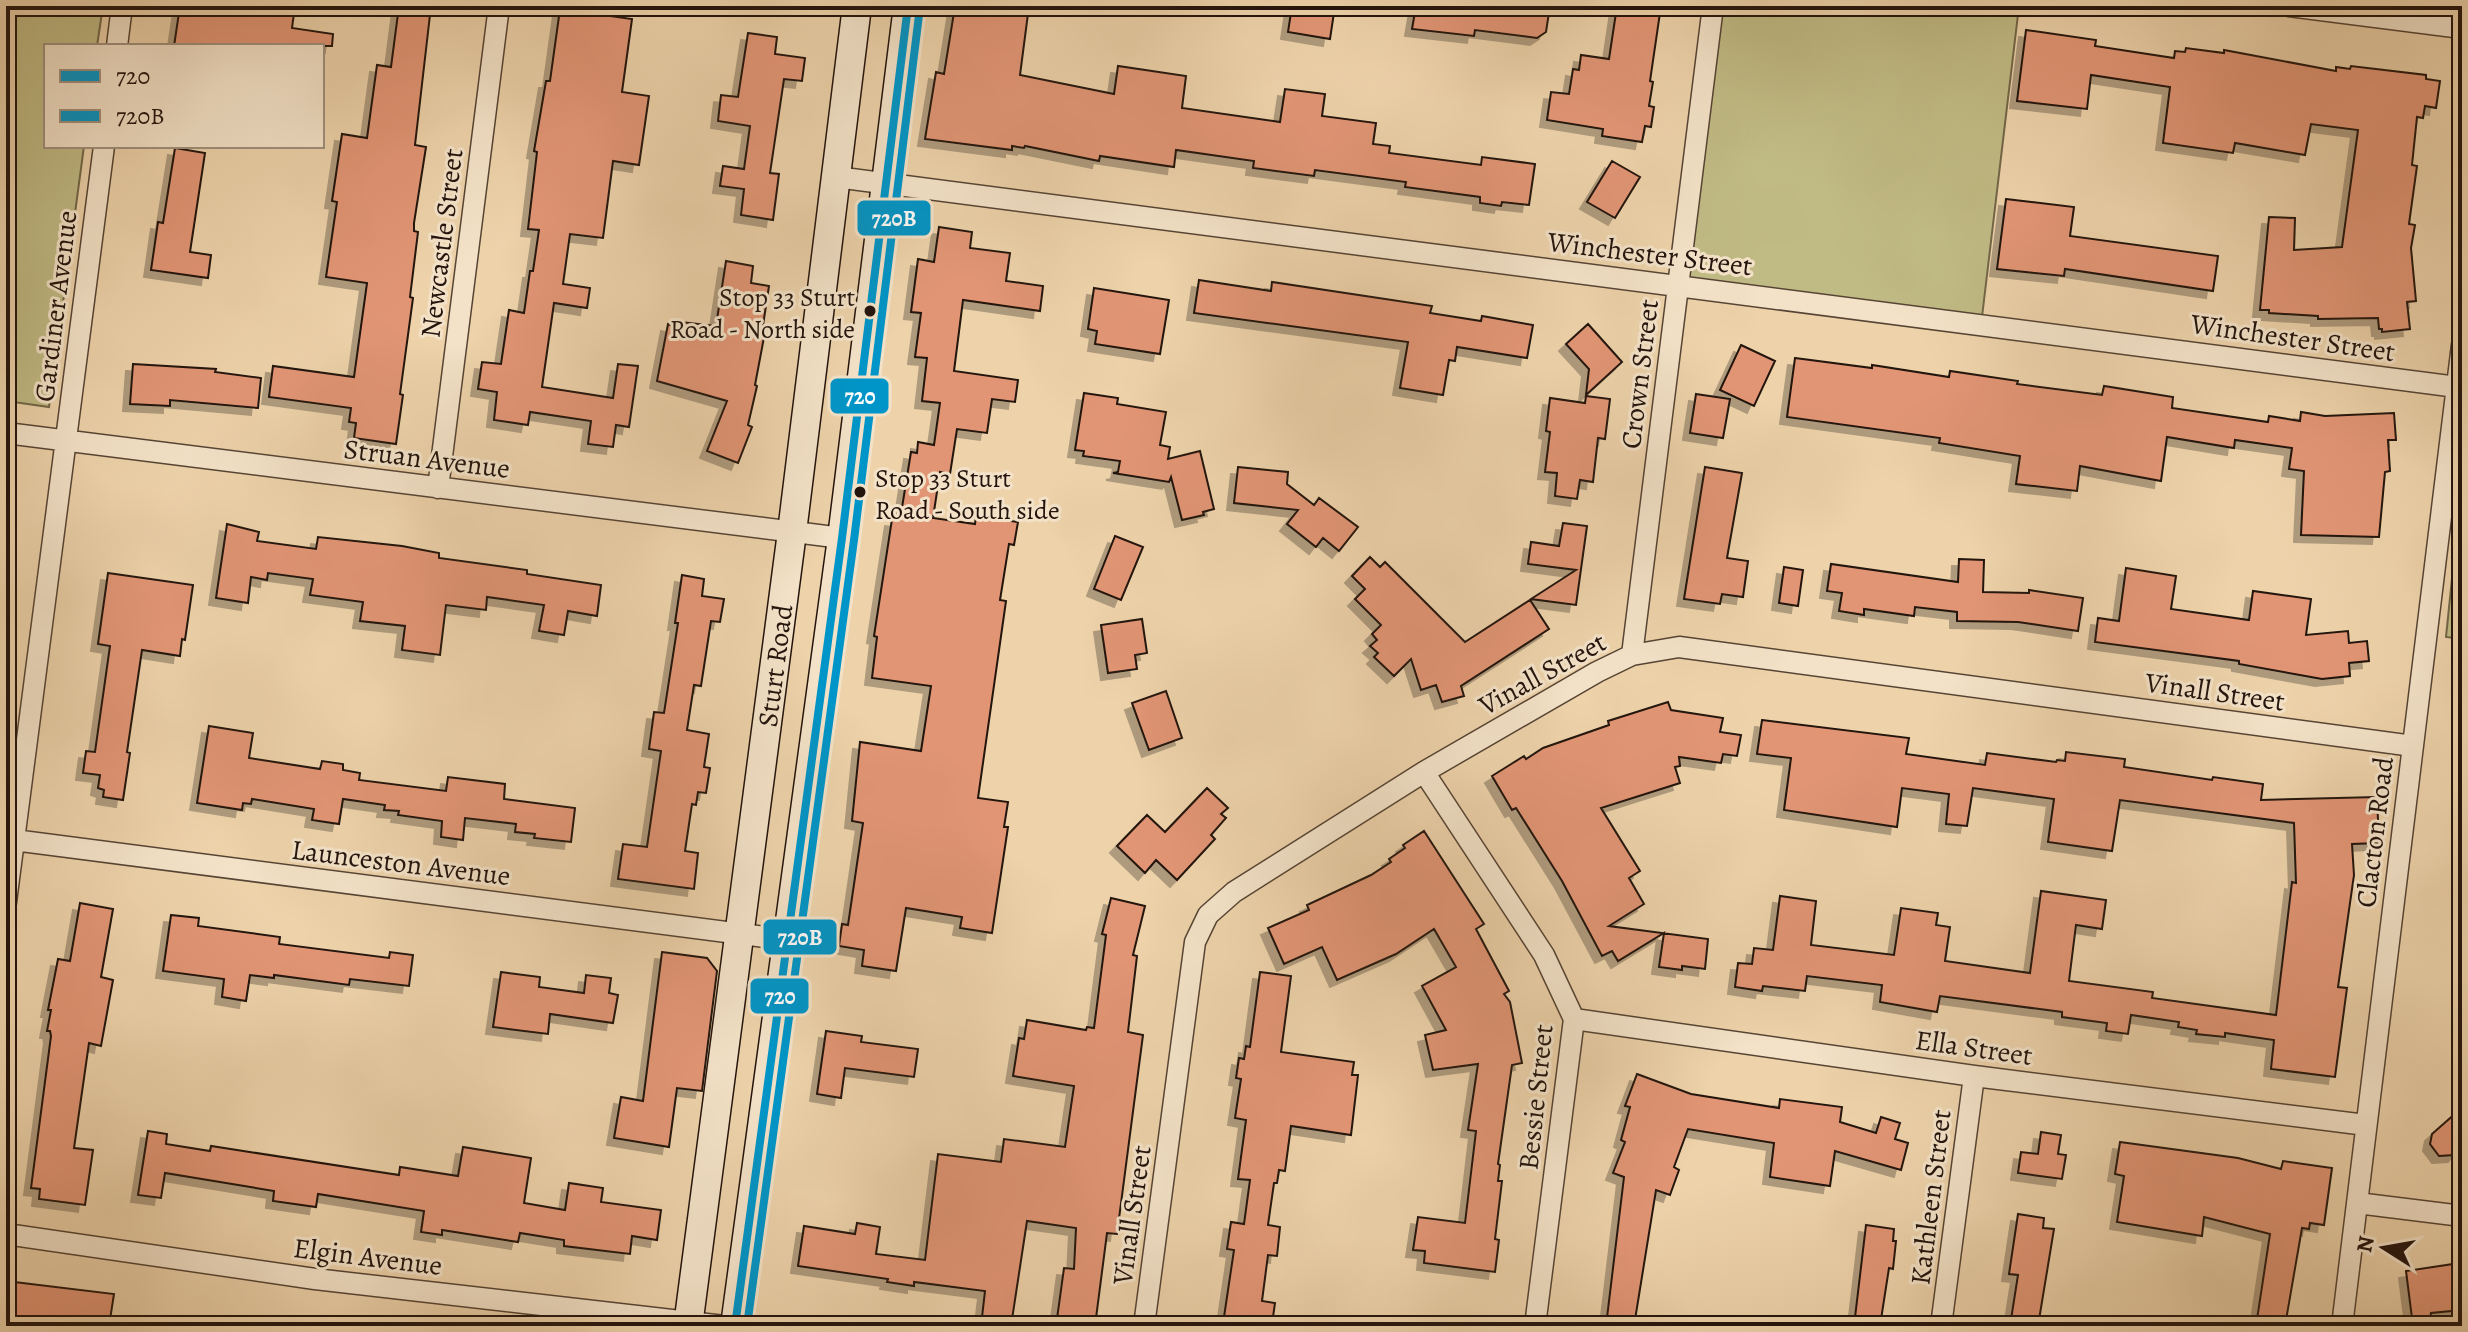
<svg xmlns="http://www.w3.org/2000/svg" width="2468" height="1332" font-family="Alegreya,serif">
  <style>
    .green { fill: #c0ba84; stroke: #726748; stroke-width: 2 }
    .building { fill: #e19574; stroke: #23140d; stroke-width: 2; filter: url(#shadow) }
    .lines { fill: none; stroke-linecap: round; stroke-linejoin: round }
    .minor-casing { stroke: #564434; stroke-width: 23 }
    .secondary-casing { stroke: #23140d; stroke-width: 31 }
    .minor { stroke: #f3e2c8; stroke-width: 20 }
    .secondary { stroke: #f3e2c8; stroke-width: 28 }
    .bus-1-casing { stroke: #f3e2c8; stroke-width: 14 }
    .bus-2-casing { stroke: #f3e2c8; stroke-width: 14 }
    .bus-1 { stroke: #0095c8; stroke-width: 8 }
    .bus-2 { stroke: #0095c8; stroke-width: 8 }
    .bus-dot { fill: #23140d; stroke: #f3e2c8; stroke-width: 3 }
    .labels { text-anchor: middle; stroke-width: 6; stroke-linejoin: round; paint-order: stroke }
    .bus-label { font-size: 26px; fill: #23140d; stroke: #f3e2c8; text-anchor: end }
    .street-label { font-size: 28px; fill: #23140d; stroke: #f3e2c8 }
    .line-badge { stroke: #f3e2c8; stroke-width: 3 }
    .badge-label { font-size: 22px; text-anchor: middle; font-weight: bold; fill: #fff }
  </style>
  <defs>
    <filter id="shadow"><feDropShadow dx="-7" dy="7" stdDeviation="0" flood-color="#0004"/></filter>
  </defs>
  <rect width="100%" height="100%" fill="#edd2aa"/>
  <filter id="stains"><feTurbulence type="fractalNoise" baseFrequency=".0025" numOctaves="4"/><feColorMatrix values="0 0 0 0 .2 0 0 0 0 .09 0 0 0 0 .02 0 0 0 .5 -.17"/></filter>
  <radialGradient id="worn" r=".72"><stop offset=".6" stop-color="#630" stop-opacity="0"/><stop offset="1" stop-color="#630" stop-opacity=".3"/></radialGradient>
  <path class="green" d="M6 6H103L97 46H46V146H84L49 407 6 401Z
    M1713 6H2019L1982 317 1679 279Z
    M2462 481V639L2446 637Z"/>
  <path class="building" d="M180 6H295L292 28 333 34 332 46H174Z
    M399 6H431L415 145 426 147 414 223V231L418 232 410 297 413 298 400 394 403 395 396 444 354 438 356 423 349 422 351 408 269 397 273 366 354 377 367 283 326 277 337 202 332 201 342 134 367 138 377 65 391 67Z
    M955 6H1029L1020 75 1114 94 1118 66 1186 76 1182 108 1280 122 1285 89 1325 94 1322 116 1376 123 1373 144 1390 146 1389 153 1481 165 1482 157 1535 164 1529 205 1502 202 1501 206 1480 203V197L1405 187 1406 182 1315 170 1314 176 1253 168 1254 161 1176 150 1174 167 1100 156 1099 161 1025 146 1024 148 1012 146V150L925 139 936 72 944 74Z
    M1292 6H1335L1330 39 1288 32Z
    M1416 6H1550L1546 32 1537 38 1475 30 1474 36 1412 29Z
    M1617 6H1661L1650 81 1653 82 1649 106 1654 107 1651 127 1645 126 1642 142 1602 136 1603 129 1547 120 1551 92 1569 94 1573 69 1579 70 1581 55 1609 59Z
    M560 9 632 19 622 92 649 96 639 165 613 161 603 238 570 234 563 284 590 288 587 308 554 303 542 387 613 398 618 364 638 366 629 427 616 425 613 447 588 444 591 421 530 412 528 425 494 420 497 392 478 389 482 362 501 364 509 310 524 313 530 271H533L539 230 528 229 537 152 534 151 546 81H550Z
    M2026 30 2096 40 2095 46 2174 58 2175 51 2185 52 2186 48 2224 53V50L2336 71V67L2350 69 2351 66 2426 75V79L2440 81 2436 108 2425 106 2423 118 2417 117 2412 165 2417 166 2409 224 2415 225 2411 248 2416 301 2407 302 2410 329 2382 332V329H2379L2378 318 2318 319V316L2269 313V310H2260L2269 217 2295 218 2294 250 2342 247 2358 130 2311 124 2305 155 2235 143 2233 153 2163 143 2170 87 2091 75 2087 109 2017 101Z
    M748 33 777 37 775 54 805 58 802 81 784 79 770 173 779 174 773 220 741 215 744 189 720 186 723 166 744 169 750 126 718 121 721 95 738 97Z
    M175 148 205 153 190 252 211 255 208 278 151 270 158 222 163 223Z
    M1612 161 1640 177 1615 218 1587 202Z
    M2006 199 2074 207 2070 236 2218 256 2213 291 2065 269 2064 276 1997 269Z
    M939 227 972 232 970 248 1010 253 1006 281 1043 286 1040 311 963 300 954 371 1018 380 1015 402 992 399 987 433 957 429 950 474 940 472 933 518 975 524 976 516 1018 522 1014 545 1009 544 1000 600 1006 601 978 798 1008 802 1004 827H1008L992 933 960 928 962 917 906 908 896 971 862 966 864 950 839 946 842 924 848 925 863 823 852 821 860 742 921 751 931 686 872 678 877 637 874 636 892 519 900 520 911 452 917 453 918 442 934 445 940 403 922 401 927 358 915 357 921 313 911 312 918 259 934 262Z
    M726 261 753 266 751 283 769 286 762 332H765L755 385 757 386 748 425 752 427 738 463 707 451 727 401 657 381 668 324 680 327 681 322 716 326Z
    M1199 280 1271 291 1272 282 1432 306 1430 313 1481 321 1482 316 1533 325 1527 358 1457 347 1455 361 1449 360 1443 395 1400 388 1408 342 1194 313Z
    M1094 288 1169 300 1160 354 1095 344 1097 331 1088 329Z
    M1588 324 1622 362 1586 395 1589 369 1566 344Z
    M1741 345 1775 361 1754 406 1720 390Z
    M1795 358 1872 368V365L1949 377 1950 371 2018 381 2017 384 2102 395 2104 386 2173 397 2172 408 2268 422 2269 416 2300 421 2301 412 2325 416 2394 413 2396 440H2388L2390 471 2385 472 2379 537 2301 535 2304 471 2289 469 2292 448 2235 440 2234 448 2167 437 2161 481 2080 466 2077 491 2016 484 2020 456 1939 443 1940 438 1787 417Z
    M133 364 216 369 215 372 261 378 258 408 170 400V406L130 404Z
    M1084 393 1118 398 1117 404 1166 412 1160 445 1170 447 1168 459 1200 451 1214 509 1203 512 1204 515 1182 520 1171 477 1169 482 1113 473 1118 472 1120 461 1083 456 1084 451 1075 450Z
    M1696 394 1730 399 1723 438 1690 433Z
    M1586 396 1610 399 1605 439 1598 438 1593 482 1580 480 1577 499 1555 496 1557 473 1545 472 1550 432 1546 431 1550 398 1585 403Z
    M1238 467 1288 472 1287 484 1314 505 1319 498 1358 527 1339 551 1323 538 1316 547 1287 524 1298 510 1234 503Z
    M1705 467 1742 473 1727 558 1748 561 1743 597 1722 594 1720 604 1684 599Z
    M1563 523 1587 526 1576 605 1531 599 1576 570 1528 564 1531 542 1559 546Z
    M227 524 259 532 257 541 316 549 318 537 402 546 439 553V558L527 570V574L601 585 597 616 568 611 564 635 539 631 544 605 487 597 486 610 446 605 440 655 402 650 405 626 360 621 363 602 310 595 313 579 268 573 267 580 251 577 248 603 216 598Z
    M1115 536 1143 547 1121 600 1094 589Z
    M1370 557 1380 567 1385 562 1465 642 1530 600 1549 629 1461 686 1464 696 1442 702 1436 685 1421 690 1411 659 1394 676 1374 657 1378 653 1370 646 1377 640 1372 634 1381 625 1355 599 1365 589 1352 576Z
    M1959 559 1984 560 1983 592 2029 593V590L2083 598 2078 631 2018 622 1957 621V612L1915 607 1914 616 1864 609V615L1839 611 1842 593 1827 591 1831 564 1958 582Z
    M1784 567 1803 570 1798 606 1779 603Z
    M2126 568 2176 576 2171 609 2249 620 2253 591 2311 599 2306 635 2348 631 2349 643 2367 641 2369 661 2349 663 2350 676 2322 679 2239 664V661L2095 642 2098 618 2119 621Z
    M108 573 193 585 185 640 182 639 180 656 142 650 127 752 130 753 123 800 103 797 104 790 98 788 100 775 83 773 86 751 95 752 110 646 98 644Z
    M682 575 704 579 702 596 724 599 720 622 711 621 701 686 694 685 687 730 709 734 704 767 710 768 706 793 698 792 696 805 692 804 685 851 698 853 694 889 618 879 623 844 647 847 661 751 649 749 654 712 664 713 678 623H675Z
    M1142 619 1147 653 1135 655 1137 669 1108 673 1101 625Z
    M1166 691 1182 738 1149 750 1132 703Z
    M1668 702 1671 710 1723 718 1720 732 1741 735 1737 756 1723 754 1721 763 1679 757 1680 766 1675 767 1680 783 1601 808 1640 871 1629 878 1644 904 1609 926 1708 939 1705 969 1682 966V970L1659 967 1664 933 1618 961 1612 951 1602 956 1562 881 1516 808 1512 810 1492 776 1524 756 1526 759 1543 748 1609 725 1608 721Z
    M1762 720 1909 738 1906 754 1985 765 1987 753 2056 762 2057 760 2065 761 2066 752 2125 759 2124 767 2212 780 2213 777 2263 784 2261 800 2377 797 2379 843 2352 844 2354 875 2338 987 2347 988 2335 1077 2271 1069 2274 1040 2225 1033V1037L2196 1034 2197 1030 2178 1027 2179 1022 2131 1015 2128 1034 2106 1031 2107 1023 2062 1017V1012L1940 996 1937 1012 1880 1002 1882 985 1807 976 1805 991 1763 986 1762 991 1735 987 1738 963 1752 964 1754 948 1773 950 1780 896 1816 901 1811 945 1894 955 1901 908 1938 913 1936 925 1950 927 1945 961 2030 973 2041 891 2106 900 2102 929 2076 925 2069 981 2153 992 2152 998 2276 1015 2292 882 2296 883 2294 823 2120 800 2112 851 2048 842 2054 799 1973 788 1967 826 1946 824 1949 794 1902 788 1897 827 1784 810 1791 758 1757 754Z
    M209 726 253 733 249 758 320 769 322 761 343 764V770L360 773 359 780 446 791 448 777 505 784 504 799 575 808 571 842 534 838 535 834 515 832 516 824 465 818 463 840 441 837 442 821 398 815 399 811 384 810 385 805 343 799 339 824 312 820 314 809 252 799 251 804 243 803 242 810 197 803Z
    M1207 788 1228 808 1221 814 1226 818 1211 835 1215 839 1177 880 1156 860 1145 873 1117 846 1147 815 1165 832Z
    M1424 831 1484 924 1476 929 1509 991 1504 994 1510 1002 1522 1063 1512 1065 1498 1164 1500 1165 1498 1181H1502L1495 1239 1499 1240 1495 1272 1424 1263 1425 1251 1413 1250 1418 1217 1465 1223 1476 1131 1468 1130 1478 1064 1433 1070 1425 1035 1446 1030 1422 986 1456 967 1434 929 1396 954 1337 980 1322 947 1284 964 1268 928 1309 910 1307 905 1371 875 1391 862 1389 859 1405 848 1403 845Z
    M1111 898 1145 906 1133 955 1137 956 1128 1032 1143 1035 1117 1234 1107 1233 1095 1326H1056L1064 1268 1074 1269 1076 1228 1027 1221 1011 1326H981L985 1291 914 1282V1286L887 1282 888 1279 798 1266 804 1226 855 1234 857 1223 880 1227 876 1254 925 1260 938 1154 1001 1162 1004 1139 1065 1147 1074 1086 1013 1076 1019 1038 1024 1039 1027 1020 1086 1030 1087 1027 1094 1028 1106 935 1102 934Z
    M80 903 113 909 101 977 113 980 101 1046 89 1043 74 1148 93 1150 85 1205 39 1199 40 1189 31 1188 51 1036 50 1031H47L51 1010H48L58 959 70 961Z
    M171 915 199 918 198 926 280 937 279 944 389 958 390 952 413 955 409 986 350 979 349 985 274 975V978L250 975 246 1001 222 997 224 979 163 971Z
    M662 952 707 958 717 971 702 1091 677 1088 669 1147 614 1138 621 1097 643 1101Z
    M501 972 540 977 539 987 584 993 586 975 611 978 609 993 618 995 613 1023 550 1014 548 1034 493 1027Z
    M1260 972 1291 976 1281 1052 1354 1062 1352 1075H1358L1351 1135 1291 1126 1285 1171 1279 1170 1277 1183H1274L1268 1225 1280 1227 1277 1256 1268 1255 1262 1301 1275 1303 1272 1324 1224 1317 1234 1250 1227 1249 1231 1222 1244 1224 1250 1180 1238 1179 1246 1120 1235 1118 1241 1079 1236 1078 1239 1058 1244 1059 1246 1046 1250 1047Z
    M826 1031 862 1036 861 1042 918 1049 914 1077 845 1068 841 1098 817 1094Z
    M1637 1074 1691 1094 1779 1108 1780 1099 1842 1107 1840 1122 1876 1133 1881 1117 1900 1123 1895 1139 1908 1143 1901 1170 1835 1151 1830 1186 1770 1177 1774 1143 1688 1129 1674 1167 1679 1170 1670 1195 1656 1190 1634 1326H1606L1624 1177 1613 1173 1625 1142 1621 1140 1630 1107 1625 1106Z
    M2457 1112 2462 1146 2455 1155 2439 1156 2430 1144 2432 1134Z
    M148 1131 167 1134 166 1144 210 1151 211 1146 399 1175 400 1167 458 1176 463 1147 531 1158 524 1203 565 1210 569 1183 603 1188 601 1202 661 1210 657 1240 632 1236 630 1254 564 1246V1240L520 1233 518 1242 442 1230V1235L421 1232 424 1211 318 1194 316 1207 273 1201 274 1191 165 1173 161 1198 138 1195Z
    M2041 1132 2061 1135 2058 1154 2066 1155 2062 1179 2018 1173 2021 1152 2038 1154Z
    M2120 1142 2238 1158 2281 1169 2283 1161 2332 1168 2324 1225 2310 1223 2309 1229 2302 1228 2285 1326H2256L2270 1234 2204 1217 2202 1236 2117 1222 2124 1176 2115 1174Z
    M2018 1214 2044 1218 2043 1228 2054 1229 2038 1326H2010L2018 1275 2009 1274Z
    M1866 1225 1894 1229 1893 1241H1896L1893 1269 1889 1268 1880 1326H1854Z
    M2460 1263 2462 1310 2431 1313 2429 1326H2413L2406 1271Z
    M6 1281 114 1294 109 1326H61L38 1323 37 1326H6Z"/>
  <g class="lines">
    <g class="minor-casing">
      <path id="minor" d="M2289 6 2462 28
        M117 46 122 6
        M836 177 2457 387
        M6 433 842 538
        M438 488 499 6
        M1632 655 1713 6
        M1424 772 1544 955 1574 1019 1535 1326
        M6 839 788 940
        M6 902 104 146
        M1574 1019 1974 1076 2366 1125
        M2357 1203 2462 1216
        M6 1234 315 1279 724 1326
        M1144 1326 1195 942 1208 915 1234 892 1424 772 1597 672 1632 655 1679 647 2413 746
        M1941 1326 1974 1076
        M2342 1326 2462 345"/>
    </g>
    <g class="secondary-casing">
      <g id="secondary">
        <path id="s1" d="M688 1326 792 532 857 6"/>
        <path d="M735 1326 842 538 908 6"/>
      </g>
    </g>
    <use href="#minor" class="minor"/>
    <use href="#secondary" class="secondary"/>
    <g class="bus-1-casing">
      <path id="bus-1" d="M735 1326 842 538 908 6"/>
    </g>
    <g class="bus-2-casing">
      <path id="bus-2" d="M747 1326 854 540 920 7"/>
    </g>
    <use href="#bus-1" class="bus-1"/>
    <use href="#bus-2" class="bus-2"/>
  </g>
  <g class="bus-dot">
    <circle cx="870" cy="311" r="7"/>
    <circle cx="860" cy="492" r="7"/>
  </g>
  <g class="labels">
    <g class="bus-label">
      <text x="855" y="306">Stop 33 Sturt<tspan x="855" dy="32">Road - North side</tspan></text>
      <text x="875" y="487" text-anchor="start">Stop 33 Sturt<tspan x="875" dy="32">Road - South side</tspan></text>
    </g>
    <g class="street-label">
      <text transform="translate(441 243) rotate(-83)" y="10">Newcastle Street</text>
      <text transform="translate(1650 253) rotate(7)" y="10">Winchester Street</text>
      <text transform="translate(55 306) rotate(-83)" y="10">Gardiner Avenue</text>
      <text transform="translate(2293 337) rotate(8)" y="10">Winchester Street</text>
      <text transform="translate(1639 374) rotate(-83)" y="10">Crown Street</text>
      <text transform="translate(427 458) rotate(7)" y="10">Struan Avenue</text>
      <text dy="10" stroke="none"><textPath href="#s1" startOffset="666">Sturt Road</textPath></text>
      <text transform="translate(1542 673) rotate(-29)" y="10">Vinall Street</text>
      <text transform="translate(2215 691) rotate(8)" y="10">Vinall Street</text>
      <text transform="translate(2374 832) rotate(-83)" y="10">Clacton Road</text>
      <text transform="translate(401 862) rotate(7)" y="10">Launceston Avenue</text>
      <text transform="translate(1974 1047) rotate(8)" y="10">Ella Street</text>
      <text transform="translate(1535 1097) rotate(-84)" y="10">Bessie Street</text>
      <text transform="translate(1930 1197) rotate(-83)" y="10">Kathleen Street</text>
      <text transform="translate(1131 1215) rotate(-82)" y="10">Vinall Street</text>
      <text transform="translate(368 1256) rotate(7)" y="10">Elgin Avenue</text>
    </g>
  </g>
  <g class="line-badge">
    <rect x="856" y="199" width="76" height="38" rx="8" fill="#0095c8"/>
    <rect x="829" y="377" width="61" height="38" rx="8" fill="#0095c8"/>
    <rect x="762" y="918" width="76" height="38" rx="8" fill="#0095c8"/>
    <rect x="749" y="977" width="61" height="38" rx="8" fill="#0095c8"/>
  </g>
  <g class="badge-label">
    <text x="894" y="226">720B</text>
    <text x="860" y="404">720</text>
    <text x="800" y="945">720B</text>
    <text x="780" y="1004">720</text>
  </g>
  <rect width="2468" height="1332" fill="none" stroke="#edd2aa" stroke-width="32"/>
  <rect x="8" y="8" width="2452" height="1316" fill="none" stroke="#23140d" stroke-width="4"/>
  <rect x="16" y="16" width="2436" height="1300" fill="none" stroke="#23140d" stroke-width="2"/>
  <rect x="44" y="44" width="280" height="104" fill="#f3e2c8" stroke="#a0907d" stroke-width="2"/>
  <rect x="60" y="70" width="40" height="12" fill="#0095c8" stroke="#a0907d" stroke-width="2"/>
  <text x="116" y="84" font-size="24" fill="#23140d">720</text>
  <rect x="60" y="110" width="40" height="12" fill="#0095c8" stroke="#a0907d" stroke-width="2"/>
  <text x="116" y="124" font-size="24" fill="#23140d">720B</text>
  <g transform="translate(2384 1248) rotate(281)" stroke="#f3e2c8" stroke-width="6" paint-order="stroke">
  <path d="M0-6L14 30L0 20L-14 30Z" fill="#23140d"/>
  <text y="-12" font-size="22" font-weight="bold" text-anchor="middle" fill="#23140d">N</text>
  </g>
  <rect width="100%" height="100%" filter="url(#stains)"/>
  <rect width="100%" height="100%" fill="url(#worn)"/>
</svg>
